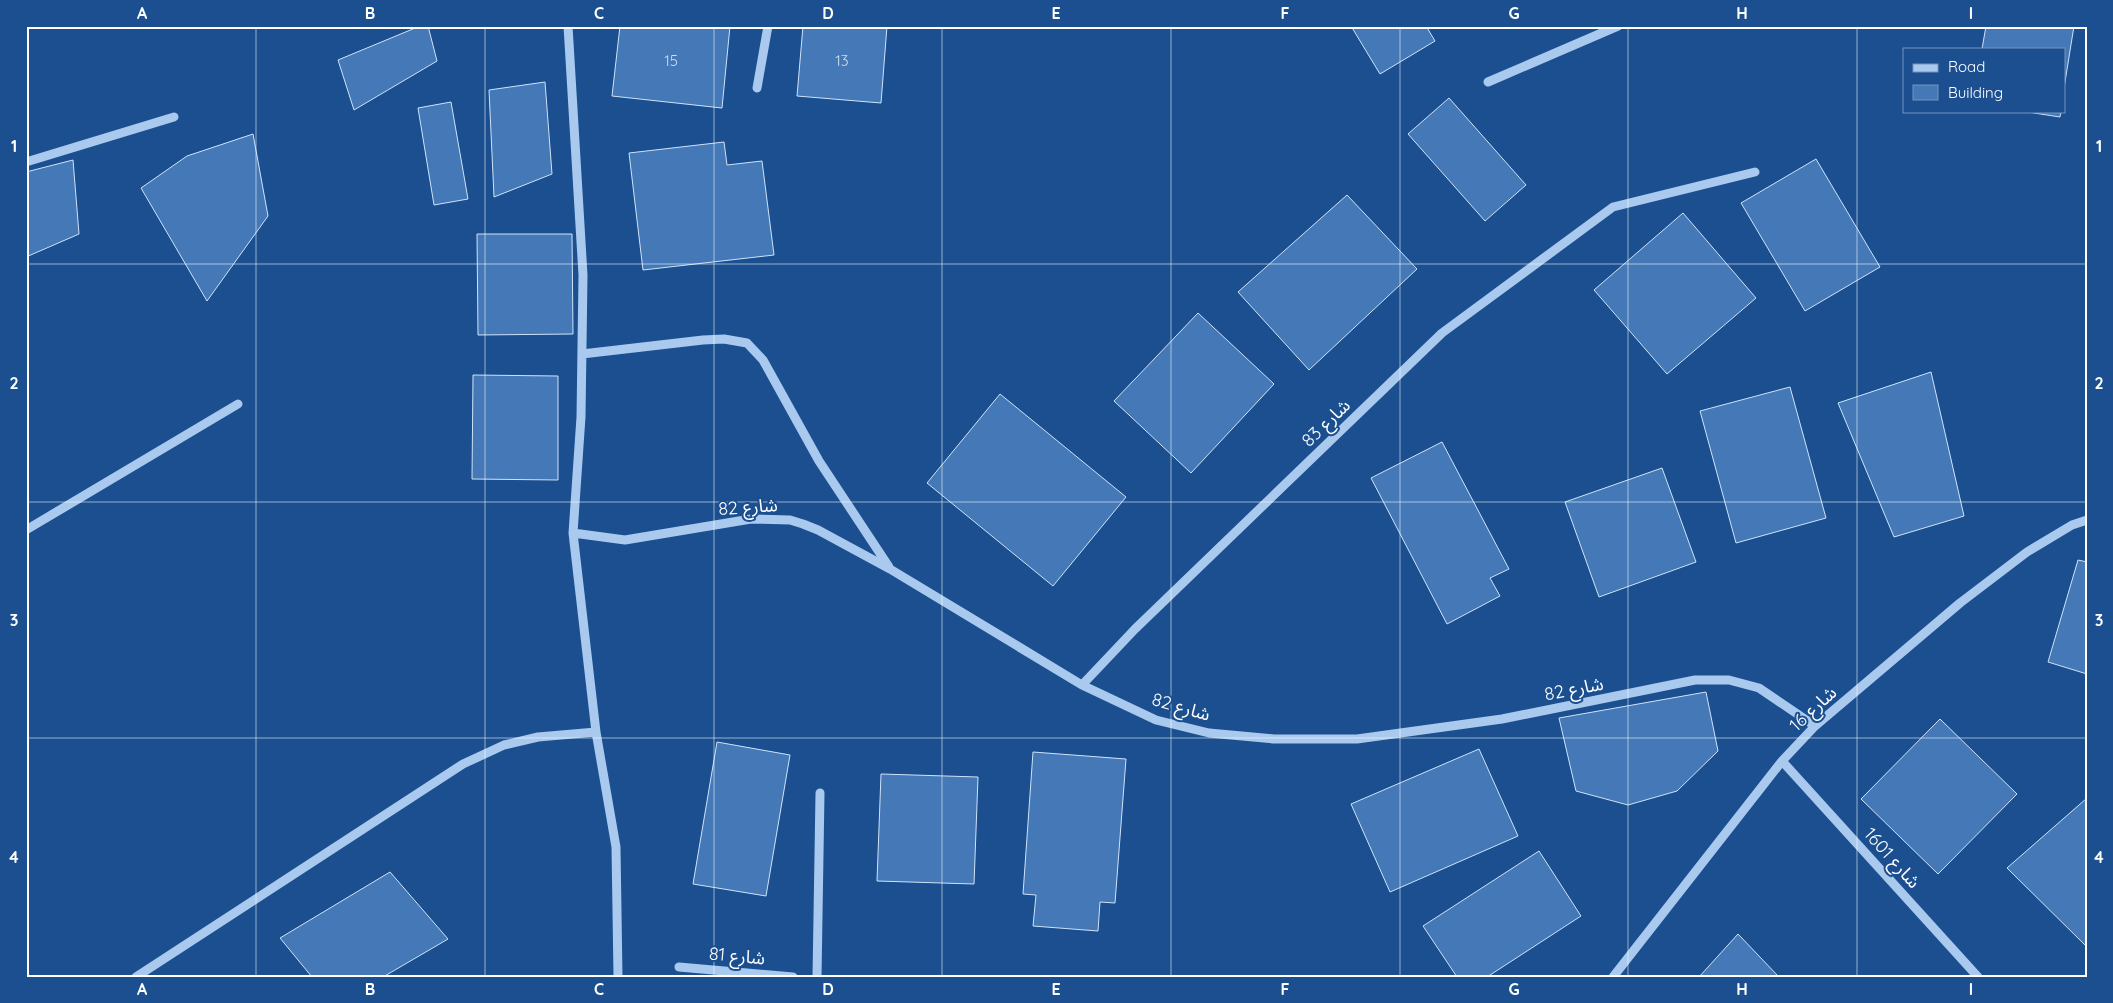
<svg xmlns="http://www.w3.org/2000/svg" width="2113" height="1003" font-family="Quicksand,'Noto Sans Arabic',sans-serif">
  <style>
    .building { fill: #4478b7; stroke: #cfe3fa }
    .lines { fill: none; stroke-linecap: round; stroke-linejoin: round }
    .minor { stroke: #a9c9ee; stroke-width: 9 }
    .grid { fill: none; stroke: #fff; stroke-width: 1; stroke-opacity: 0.55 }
    .labels { text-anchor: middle; stroke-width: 4; stroke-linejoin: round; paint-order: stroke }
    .number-label { font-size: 15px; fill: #d0dded }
    .street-label { font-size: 18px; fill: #fff; stroke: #1b4f8f }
    .neatline { fill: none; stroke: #fff; stroke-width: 2 }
    .grid-label { font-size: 16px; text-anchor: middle; font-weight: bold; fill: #fff }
  </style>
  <rect width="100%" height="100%" fill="#1b4f8f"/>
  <path class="building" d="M420 26H428L437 61 354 110 338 60Z
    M620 26H730L722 108 612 96Z
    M803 26H887L881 103 797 96Z
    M1351 26H1426L1435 41 1380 74Z
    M1986 26H2074L2064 88V49H1982Z
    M545 82 552 174 494 197 489 90Z
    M1449 98 1526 185 1485 221 1408 134Z
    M451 102 468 199 434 205 418 108Z
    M2021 111H2061L2060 117Z
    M253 134 268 216 207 301 141 188 187 156Z
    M724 142 727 165 762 161 774 255 643 270 629 153Z
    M1816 159 1880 267 1805 311 1741 203Z
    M73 160 79 234 26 257V172Z
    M1347 195 1417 269 1309 370 1238 292Z
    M1683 213 1756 298 1667 374 1594 290Z
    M477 234H572L573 334 478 335Z
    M1198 313 1274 384 1191 473 1114 401Z
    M1931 372 1964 516 1894 537 1838 403Z
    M473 375 558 376V480L472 479Z
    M1790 387 1826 518 1736 543 1700 411Z
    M1000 394 1126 497 1053 586 927 483Z
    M1442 442 1509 569 1490 578 1500 596 1447 624 1371 478Z
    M1662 468 1696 562 1599 597 1565 502Z
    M2078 560 2087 562V674L2048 662Z
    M1706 692 1718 751 1677 791 1628 805 1576 791 1559 718Z
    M1940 719 2017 794 1938 874 1861 799Z
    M717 742 790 755 766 896 693 884Z
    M1479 749 1518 836 1390 892 1351 804Z
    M1033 752 1126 759 1115 903 1100 902 1098 931 1033 926 1036 895 1023 894Z
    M881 774 978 777 974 884 877 881Z
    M2087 798V947L2007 868Z
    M1539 851 1581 916 1487 977H1457L1423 926Z
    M390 872 448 939 383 977H312L280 938Z
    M1738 934 1779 977H1699Z"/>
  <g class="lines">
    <path class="minor" d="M568 26 583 275 581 417 573 533 596 732 616 847 618 977
      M1488 82 1618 26
      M757 88 768 26
      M26 162 174 117
      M582 354 703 340 724 339 747 343 763 360 819 461 889 567
      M26 530 238 404
      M573 533 625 540 751 519 790 520 803 524 818 530 890 569 1082 685 1156 720 1209 733 1274 739H1357L1502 719 1695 680H1729L1759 688 1815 726
      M1082 685 1135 629 1442 333 1613 207 1755 172
      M1782 761 1978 977
      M679 967 793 977
      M136 977 463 764 504 745 538 737 596 732
      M817 977 820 793
      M1613 977 1782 761 1815 726 1960 603 2027 552 2072 525 2087 520"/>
  </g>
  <path class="grid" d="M256 26V977M485 26V977M714 26V977M942 26V977M1171 26V977M1400 26V977M1628 26V977M1857 26V977M26 264H2087M26 502H2087M26 738H2087"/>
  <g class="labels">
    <g class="number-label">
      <text x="671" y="66">15</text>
      <text x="842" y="66">13</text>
    </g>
    <g class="street-label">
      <text transform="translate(1326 423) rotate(-44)" y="6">شارع 83</text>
      <text transform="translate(748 507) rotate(-4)" y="6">شارع 82</text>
      <text transform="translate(1574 689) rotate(-11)" y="6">شارع 82</text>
      <text transform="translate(1181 707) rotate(16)" y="6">شارع 82</text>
      <text transform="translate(1813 709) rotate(-43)" y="6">شارع 16</text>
      <text transform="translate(1892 858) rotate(48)" y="6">شارع 1601</text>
      <text transform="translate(737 956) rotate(5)" y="6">شارع 81</text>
    </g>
  </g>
  <rect width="2113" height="1003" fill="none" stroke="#1b4f8f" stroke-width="55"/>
  <rect x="1903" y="48" width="162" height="65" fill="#1b4f8f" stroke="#7695bc"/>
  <rect x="1913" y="64" width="25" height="8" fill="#a9c9ee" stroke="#7695bc"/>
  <text x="1948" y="72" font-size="15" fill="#ffffff">Road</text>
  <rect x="1913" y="85" width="25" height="15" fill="#4478b7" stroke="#7695bc"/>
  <text x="1948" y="98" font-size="15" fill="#ffffff">Building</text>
  <rect x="28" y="28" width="2058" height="948" class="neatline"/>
  <g class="grid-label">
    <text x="142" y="19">A</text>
    <text x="370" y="19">B</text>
    <text x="599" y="19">C</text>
    <text x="828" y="19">D</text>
    <text x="1056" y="19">E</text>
    <text x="1285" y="19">F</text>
    <text x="1514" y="19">G</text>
    <text x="1742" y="19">H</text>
    <text x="1971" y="19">I</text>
    <text x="14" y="152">1</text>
    <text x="2099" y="152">1</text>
    <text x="14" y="389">2</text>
    <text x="2099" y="389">2</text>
    <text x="14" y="626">3</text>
    <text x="2099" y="626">3</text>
    <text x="14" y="863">4</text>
    <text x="2099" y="863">4</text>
    <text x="142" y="995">A</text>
    <text x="370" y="995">B</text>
    <text x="599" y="995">C</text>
    <text x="828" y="995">D</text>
    <text x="1056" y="995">E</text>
    <text x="1285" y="995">F</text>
    <text x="1514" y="995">G</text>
    <text x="1742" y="995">H</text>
    <text x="1971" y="995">I</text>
  </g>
</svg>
